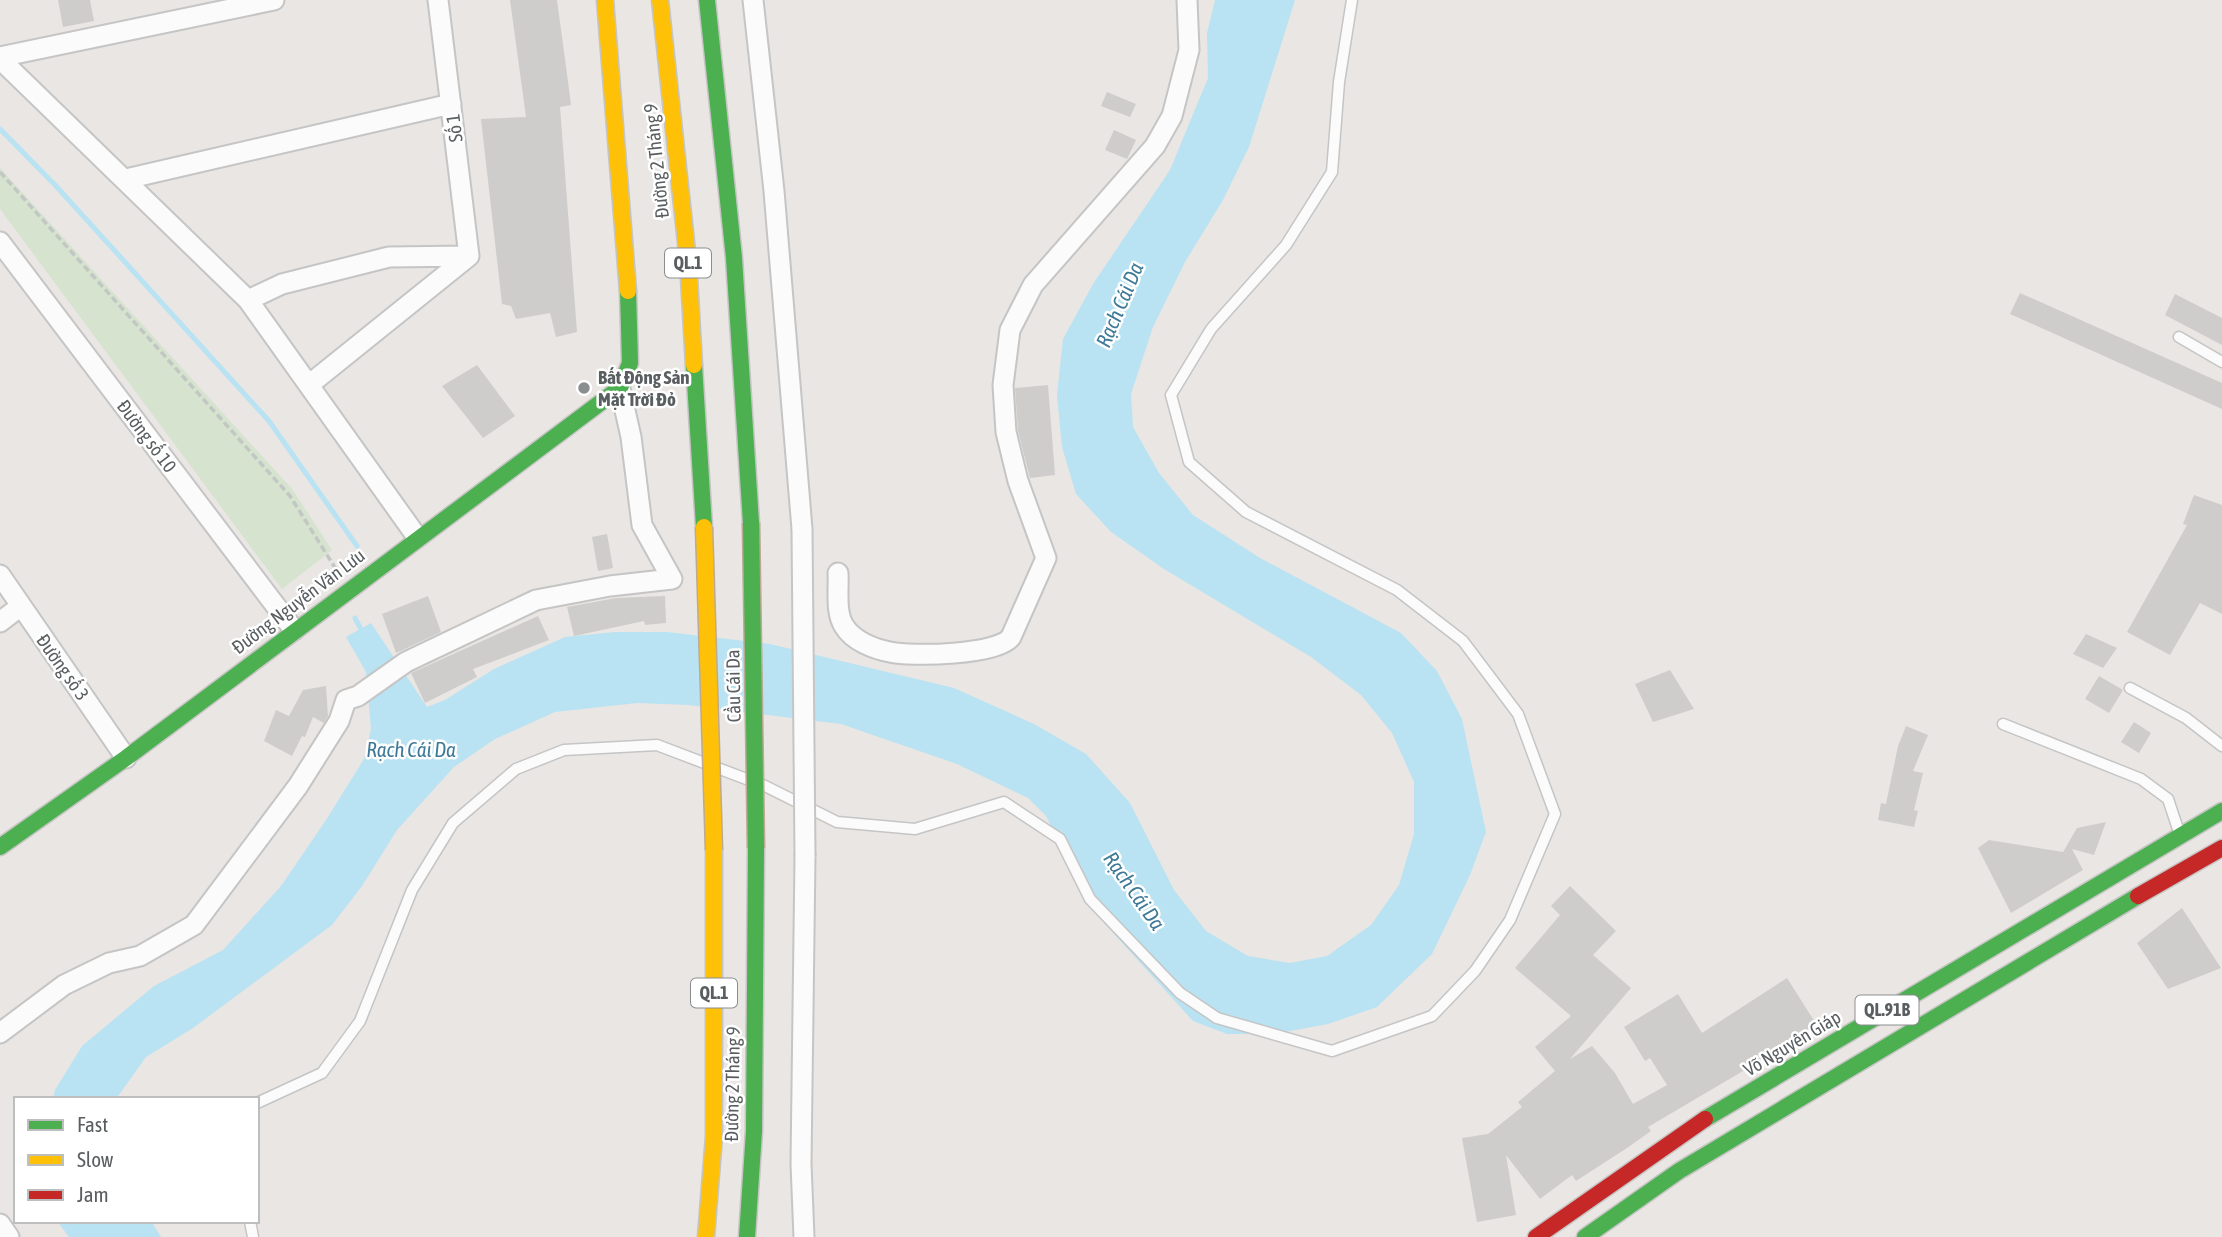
<svg xmlns="http://www.w3.org/2000/svg" width="2222" height="1237" font-family="'Asap Condensed',sans-serif">
  <style>
    .green { fill: #d5e3cf }
    .water { fill: #b9e3f2 }
    .lines { fill: none; stroke-linecap: round; stroke-linejoin: round }
    .stream { stroke: #b9e3f2; stroke-width: 5 }
    .building { fill: #cfcdcc }
    .lane-casing { stroke: #c5c5c5; stroke-width: 13 }
    .street-casing { stroke: #c5c5c5; stroke-width: 23 }
    .fast-casing { stroke: #c5c5c4; stroke-width: 19 }
    .slow-casing { stroke: #c5c5c4; stroke-width: 19 }
    .jam-casing { stroke: #c5c5c4; stroke-width: 19 }
    .path { stroke: #c3c7c4; stroke-width: 3.5; stroke-dasharray: 7 3.5; stroke-linecap: butt }
    .lane { stroke: #fcfbfb; stroke-width: 10 }
    .street { stroke: #fcfbfb; stroke-width: 19 }
    .fast { stroke: #4caf50; stroke-width: 16 }
    .slow { stroke: #ffc107; stroke-width: 16 }
    .jam { stroke: #c62828; stroke-width: 16 }
    .street-bridge-casing { stroke: #c5c5c5; stroke-width: 23; stroke-linecap: butt }
    .fast-bridge-casing { stroke: #bda994; stroke-width: 19; stroke-linecap: butt }
    .slow-bridge-casing { stroke: #bda994; stroke-width: 19; stroke-linecap: butt }
    .street-bridge { stroke: #fcfbfb; stroke-width: 19 }
    .fast-bridge { stroke: #4caf50; stroke-width: 16 }
    .slow-bridge { stroke: #ffc107; stroke-width: 16 }
    .poi-dot { fill: #8b8e8e; stroke: #fff; stroke-width: 2.5 }
    .labels { text-anchor: middle; stroke-width: 5; stroke-linejoin: round; paint-order: stroke }
    .shield { fill: #fff; stroke: #8b8e90; stroke-width: 2 }
    .shield-label { font-size: 18px; font-weight: bold; fill: #595e60 }
    .street-label { font-size: 19px; fill: #595e60; stroke: #fff }
    .poi-label { font-size: 19px; font-weight: bold; fill: #595e60; stroke: #fff; text-anchor: start }
    .water-label { font-size: 21px; font-style: italic; fill: #3e7997; stroke: #fff }
  </style>
  <rect width="100%" height="100%" fill="#e9e6e3"/>
  <path class="green" d="M0 168 292 489 332 550 282 589 0 209Z"/>
  <path class="water" d="M1215 0H1295L1249 147 1223 200 1185 262 1153 327 1131 394 1133 427 1159 473 1193 515 1260 558 1401 633 1437 671 1462 719 1486 832 1470 875 1432 954 1377 1007 1328 1024 1274 1034H1227L1193 1021 1095 913 1046 816 1028 798 957 764 841 724 689 705 637 703 555 712 495 739 454 767 397 830 362 886 332 925 193 1028 146 1057 116 1099H53L55 1090 82 1046 154 986 223 950 281 886 326 820 364 759 371 729 366 672 346 637 371 623 427 707 445 700 494 669 565 637 615 632H667L770 644 954 688 1034 724 1086 754 1130 803 1174 890 1206 931 1248 956 1290 963 1327 956 1371 925 1399 885 1414 834V782L1392 733 1361 695 1311 657 1164 569 1111 532 1076 494 1062 447 1057 395 1063 339 1093 284 1170 170 1208 78 1207 33Z
    M57 1221H151L161 1237H69Z"/>
  <g class="lines">
    <path class="stream" d="M0 129 56 186 269 421 357 546
      M355 618 363 633"/>
  </g>
  <path class="building" d="M58 0H90L94 21 63 27Z
    M510 0H557L567 74 571 105 560 107 577 332 556 337 550 313 516 319 511 306 502 304 481 119 526 117Z
    M1107 92 1136 104 1130 117 1101 106Z
    M1114 130 1136 140 1127 159 1105 150Z
    M2020 293 2222 383V409L2010 314Z
    M2175 294 2222 318V345L2165 315Z
    M477 365 515 416 483 438 442 386Z
    M1048 385 1055 475 1030 478 1018 431 1015 388Z
    M2194 495 2222 505V614L2200 603 2170 655 2127 632 2187 525 2183 524Z
    M607 534 613 568 598 571 592 537Z
    M428 596 441 632 396 653 382 614Z
    M665 596 666 623 645 625 644 621 574 636 567 607 616 598Z
    M538 616 549 640 473 669 477 677 425 703 411 673Z
    M2086 634 2117 648 2103 668 2073 654Z
    M1670 670 1694 709 1653 722 1635 684Z
    M2099 676 2123 690 2109 713 2085 699Z
    M326 686 328 716 324 723 313 717 305 737 302 736 292 756 264 741 276 710 289 716 303 690Z
    M2134 722 2151 733 2139 753 2121 742Z
    M1906 726 1928 735 1913 771 1923 773 1914 810 1918 811 1914 827 1878 820 1881 803 1886 804 1898 746Z
    M2106 822 2094 855 2072 849 2083 870 2011 913 1978 848 1989 840 2063 852 2077 828Z
    M1570 886 1616 931 1593 955 1631 988 1570 1059 1592 1046 1615 1073 1633 1104 1667 1085 1650 1058 1645 1061 1624 1027 1678 994 1702 1033 1787 978 1818 1027 1648 1127 1651 1131 1627 1148 1576 1181 1572 1175 1540 1199 1506 1155 1516 1215 1477 1222 1462 1138 1488 1134 1522 1107 1518 1102 1555 1071 1535 1047 1571 1016 1515 968 1560 915 1551 906Z
    M2182 908 2221 968 2168 989 2137 943Z"/>
  <g class="lines">
    <g class="lane-casing">
      <path id="lane" d="M2179 337 2222 362
        M2130 688 2186 718 2222 746
        M2003 724 2141 779 2168 799 2178 829
        M763 785 837 822 915 829 1004 802 1060 839 1090 899 1180 993 1217 1018 1332 1051 1432 1016 1475 971 1510 920 1555 814 1518 714 1463 641 1397 590 1246 512 1189 462 1171 395 1211 329 1286 245 1332 172 1339 82 1352 0
        M257 1103 322 1073 360 1021 412 890 453 823 516 769 564 750 657 745 749 780
        M250 1221 253 1237"/>
    </g>
    <g class="street-casing">
      <path id="street" d="M438 0 469 256
        M753 0 774 191 802 529
        M0 57 274 0
        M0 59 248 300 417 537
        M126 179 451 104
        M0 242 294 630
        M248 300 282 284 389 257 469 256
        M310 384 469 256
        M838 573C839 589 835 612 844 626 853 641 874 649 890 652 911 657 999 655 1011 637L1046 558 1018 481 1006 432 1003 385 1010 330 1033 285 1155 146 1172 116 1189 50 1187 0
        M0 575 126 758
        M0 622 21 606
        M0 1033 64 985 109 963 140 956 194 925 298 786 339 721 346 700 358 696 406 662 536 600 610 586 672 579 642 525 631 437 620 388
        M0 1224 9 1237
        M804 1237 801 1164 805 856"/>
    </g>
    <g class="fast-casing">
      <path id="fast" d="M707 0 734 258 751 523
        M694 365 704 527
        M0 847 126 758 620 388 630 363 628 291
        M1705 1119 2222 811
        M747 1237 754 1131 756 848
        M1585 1237 1679 1171 2138 896"/>
    </g>
    <g class="slow-casing">
      <path id="slow" d="M605 0 628 291
        M660 0 688 261 694 365
        M706 1237 714 1136V850"/>
    </g>
    <g class="jam-casing">
      <path id="jam" d="M2138 896 2222 848
        M1536 1237 1705 1119"/>
    </g>
    <path class="path" d="M0 172 290 496 339 574"/>
    <use href="#lane" class="lane"/>
    <use href="#street" class="street"/>
    <use href="#fast" class="fast"/>
    <use href="#slow" class="slow"/>
    <use href="#jam" class="jam"/>
    <g class="street-bridge-casing">
      <path id="street-bridge" d="M802 529 805 856"/>
    </g>
    <g class="fast-bridge-casing">
      <path id="fast-bridge" d="M751 523 756 848"/>
    </g>
    <g class="slow-bridge-casing">
      <path id="slow-bridge" d="M704 527 714 850"/>
    </g>
    <use href="#street-bridge" class="street-bridge"/>
    <use href="#fast-bridge" class="fast-bridge"/>
    <use href="#slow-bridge" class="slow-bridge"/>
  </g>
  <circle class="poi-dot" cx="584" cy="388" r="7"/>
  <g class="labels">
    <g class="shield">
      <rect x="665" y="248.5" width="46" height="29" rx="5"/>
      <rect x="691" y="978.5" width="46" height="29" rx="5"/>
      <rect x="1855.5" y="995.5" width="63" height="29" rx="5"/>
    </g>
    <g class="shield-label">
      <text x="688" y="269">QL.1</text>
      <text x="714" y="999">QL.1</text>
      <text x="1887" y="1016">QL.91B</text>
    </g>
    <g class="street-label">
      <text transform="translate(454 128) rotate(-97)" y="7">Số 1</text>
      <text transform="translate(656 161) rotate(-96)" y="7">Đường 2 Tháng 9</text>
      <text transform="translate(147 436) rotate(53)" y="7">Đường số 10</text>
      <text transform="translate(298 601) rotate(-37)" y="7">Đường Nguyễn Văn Lưu</text>
      <text transform="translate(63 667) rotate(55)" y="7">Đường số 3</text>
      <text transform="translate(733 686) rotate(-91)" y="7">Cầu Cái Da</text>
      <text transform="translate(1792 1043) rotate(-31)" y="7">Võ Nguyên Giáp</text>
      <text transform="translate(732 1084) rotate(-89)" y="7">Đường 2 Tháng 9</text>
    </g>
    <g class="poi-label">
      <text x="598" y="384">Bất Động Sản<tspan x="598" dy="22">Mặt Trời Đỏ</tspan></text>
    </g>
    <g class="water-label">
      <text transform="translate(1120 305) rotate(-67)" y="7">Rạch Cái Da</text>
      <text x="411" y="757">Rạch Cái Da</text>
      <text transform="translate(1134 891) rotate(55)" y="7">Rạch Cái Da</text>
    </g>
  </g>
  <rect x="14" y="1097" width="245" height="126" fill="#ffffff" stroke="#bdbfbf" stroke-width="2"/>
  <rect x="28" y="1120" width="35" height="10" fill="#4caf50" stroke="#bdbfbf" stroke-width="2"/>
  <text x="77" y="1132" font-size="21" fill="#595e60">Fast</text>
  <rect x="28" y="1155" width="35" height="10" fill="#ffc107" stroke="#bdbfbf" stroke-width="2"/>
  <text x="77" y="1167" font-size="21" fill="#595e60">Slow</text>
  <rect x="28" y="1190" width="35" height="10" fill="#c62828" stroke="#bdbfbf" stroke-width="2"/>
  <text x="77" y="1202" font-size="21" fill="#595e60">Jam</text>
</svg>
